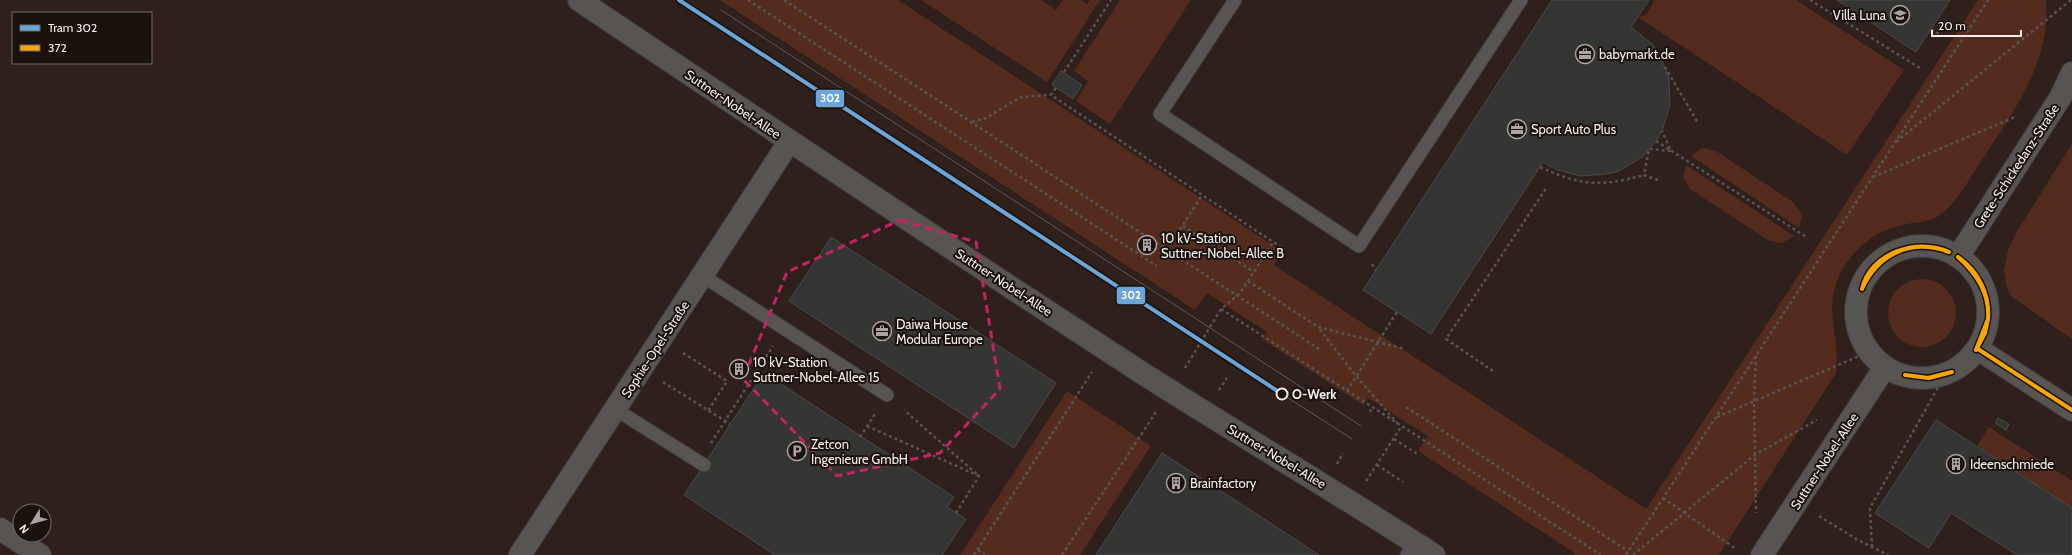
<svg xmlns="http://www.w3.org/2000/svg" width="2072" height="555" font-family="Cabin,sans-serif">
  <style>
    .built { fill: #2f201b; fill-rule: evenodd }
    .green { fill: #542c1d }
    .building { fill: #353534; stroke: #4b4b4a }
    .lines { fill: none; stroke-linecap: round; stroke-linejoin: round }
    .lane-casing { stroke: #3c3937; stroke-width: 15 }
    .street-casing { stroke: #3c3937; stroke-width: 24 }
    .secondary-casing { stroke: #3c3937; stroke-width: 24 }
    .path { stroke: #585452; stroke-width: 2.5; stroke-dasharray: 3 3; stroke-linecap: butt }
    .lane { stroke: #585452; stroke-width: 13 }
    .street { stroke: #585452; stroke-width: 22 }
    .secondary { stroke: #585452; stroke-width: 22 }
    .tram { stroke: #5d5a59; stroke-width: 1 }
    .bus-1-casing { stroke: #1b120e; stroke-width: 7 }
    .bus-1 { stroke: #f7a600; stroke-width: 4 }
    .tram-1-casing { stroke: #1b120e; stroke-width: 7 }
    .tram-1 { stroke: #6ba5d9; stroke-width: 4 }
    .marked { fill: none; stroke: #c52362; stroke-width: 3; stroke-dasharray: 8 5; stroke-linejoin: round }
    .stop-dot { fill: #1b120e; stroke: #f5eeeb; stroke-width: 2 }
    .labels { text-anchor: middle; stroke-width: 4; stroke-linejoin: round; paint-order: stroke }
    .poi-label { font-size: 13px; fill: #f5eeeb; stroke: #1b120e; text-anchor: start }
    .street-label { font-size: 13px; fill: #f5eeeb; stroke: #1b120e }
    .stop-label { font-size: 13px; font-weight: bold; fill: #f5eeeb; stroke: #1b120e; text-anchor: start }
    .line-badge { stroke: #1b120e; stroke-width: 1.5 }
    .badge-label { font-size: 11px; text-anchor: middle; font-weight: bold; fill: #fff }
  </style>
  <rect width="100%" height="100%" fill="#211c1a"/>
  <path class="built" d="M0 0H2072V555H0ZM13 13H151V63H13ZM20 511H44V535H20Z"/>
  <path class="green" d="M720 0H898L1282 251 1274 265 1646 509 1978 0H2046C2052 61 2012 114 1980 163 1968 181 1956 205 1937 217 1928 222 1918 222 1907 224 1881 228 1858 244 1844 267 1820 307 1841 333 1836 373L1719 555H1574L1575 553 1418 451 1428 436 1368 398 1363 405 1262 339 1267 332 1207 293 1195 310Z
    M921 0H1041L1056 10 1063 0H1081L1087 4 1090 0H1100L1047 82Z
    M1120 0H1191L1110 124 1076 101 1088 81 1074 71Z
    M1655 0H1796L1904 70 1847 155 1638 17 1646 15Z
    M2072 144V339L2011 296 2007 288 2004 270 2008 250 2016 233Z
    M1702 148 1716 151 1793 202 1802 215 1799 228 1691 156Z
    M1686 165 1794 236 1782 243 1769 241 1690 189 1683 177Z
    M1888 313a34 34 0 1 1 68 0a34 34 0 1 1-68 0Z
    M1067 391 1151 446 1080 555H960Z
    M1989 427 2072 481V508L1977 446Z"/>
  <path class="building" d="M1552 0H1649L1631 27 1652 44 1660 55 1669 79 1670 105 1662 131 1656 141 1642 157 1619 171 1606 174 1580 176 1555 169 1543 162 1431 334 1363 290Z
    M1837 0H1950L1916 52Z
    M1061 71 1082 85 1073 99 1052 85Z
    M831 237 1056 383 1014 448 789 301Z
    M1143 239 1154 246 1150 251 1140 244Z
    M740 362 745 366 738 377 732 373Z
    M764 373 954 497 947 507 966 519 942 555H775L684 495Z
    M1998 418 2009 424 2006 430 1995 423Z
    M1936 420 2072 508V555H2017L1951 513 1929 548 1875 513Z
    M1162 453 1255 513 1319 555H1096Z"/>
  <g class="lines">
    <g class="lane-casing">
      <path id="lane" d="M1235 0 1160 114 1359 246 1521 0
        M703 276 887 395
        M615 409 704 465
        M1407 555 1415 543"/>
    </g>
    <g class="street-casing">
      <path id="street" d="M1958 257 2060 98 2072 73
        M0 529 40 555
        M520 555 789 142"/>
    </g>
    <g class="secondary-casing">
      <path id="secondary" d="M579 0C765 125 951 249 1139 371 1236 433 1337 492 1434 555
        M1856 312a66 66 0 1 1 132 0a66 66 0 1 1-132 0Z
        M1978 349 2072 410
        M1762 555 1885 367"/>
    </g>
    <path class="path" d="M748 0 1157 266
      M784 0 1322 351
      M1810 0 1920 68
      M1931 29 1941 35
      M1665 67 1698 123
      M1064 72 1111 0
      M1056 88 1051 95 1284 249
      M972 122 986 118 1021 97 1051 95
      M1656 141 1808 238
      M1896 142 2071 0
      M1540 167C1581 186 1600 187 1644 175
      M1873 177 2015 117
      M1658 180 1644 175 1649 149 1671 151 1662 131
      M1183 226 1254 272
      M1167 250 1202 195
      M1372 264 1376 270
      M1248 281 1318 327
      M1221 309 1601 555
      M683 353 727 381 708 411
      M1756 356 1754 400 1756 513
      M1185 368 1221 309 1240 293 1274 241
      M1493 371 1446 339 1547 187
      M663 382 730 424
      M1219 390 1227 378
      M1347 391 1397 312
      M1406 407 1628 551
      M1370 412 1372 408
      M1717 417 1859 356
      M1398 424 1356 376 1318 327 1405 349
      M867 426 979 476 904 410
      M860 437 875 414
      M1394 439 1419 455
      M711 443 773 346
      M1337 464 1343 453
      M1377 465 1403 482
      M1366 481 1401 427
      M1663 498 1736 549
      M956 513 979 476
      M1819 516 1858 540 1888 555
      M1872 547 1870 508 1945 375
      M978 550 985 555
      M974 555 1092 372
      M1062 555 1156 412
      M1626 555 1988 0
      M1633 555 1756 454 1817 420"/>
    <use href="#lane" class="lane"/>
    <use href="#street" class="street"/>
    <use href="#secondary" class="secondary"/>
    <path class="tram" d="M721 10 1361 426
      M1282 394 1352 439"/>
    <g class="bus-1-casing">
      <path id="bus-1" d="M1958 257C1978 271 1990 294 1988 319
        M1958 257C1976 273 1990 294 1988 319
        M1862 289C1870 253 1917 237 1949 252
        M1862 289C1878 254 1911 238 1949 252
        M1978 349 2072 410
        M1976 350 1988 319
        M1976 350 1985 333 1988 319
        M1905 375 1929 378 1952 372
        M1905 375 1928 378 1952 372"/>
    </g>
    <use href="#bus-1" class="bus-1"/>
    <g class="tram-1-casing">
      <path id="tram-1" d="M679 0 1282 394"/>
    </g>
    <use href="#tram-1" class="tram-1"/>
  </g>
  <path class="marked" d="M900 220 976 242 1000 389 940 453 837 476 743 379 787 272Z"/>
  <defs>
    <g id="school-ring" transform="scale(1)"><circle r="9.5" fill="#1b120e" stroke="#aba4a2" stroke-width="1.5"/><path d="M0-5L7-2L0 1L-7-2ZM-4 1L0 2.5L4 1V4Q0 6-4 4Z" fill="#aba4a2"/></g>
    <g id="office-ring" transform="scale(1)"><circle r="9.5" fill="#1b120e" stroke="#aba4a2" stroke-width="1.5"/><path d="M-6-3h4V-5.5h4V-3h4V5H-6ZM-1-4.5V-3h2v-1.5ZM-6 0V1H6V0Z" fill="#aba4a2"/></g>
    <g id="building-ring" transform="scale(1)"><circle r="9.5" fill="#1b120e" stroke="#aba4a2" stroke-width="1.5"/><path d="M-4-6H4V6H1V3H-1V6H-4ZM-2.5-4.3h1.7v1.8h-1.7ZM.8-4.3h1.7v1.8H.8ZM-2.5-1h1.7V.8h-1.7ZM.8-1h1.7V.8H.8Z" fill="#aba4a2"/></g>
    <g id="parking-ring" transform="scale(1)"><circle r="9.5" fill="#1b120e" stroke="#aba4a2" stroke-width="1.5"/><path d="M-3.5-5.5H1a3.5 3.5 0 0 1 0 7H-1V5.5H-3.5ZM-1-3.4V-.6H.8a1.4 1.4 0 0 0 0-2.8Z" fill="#aba4a2"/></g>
  </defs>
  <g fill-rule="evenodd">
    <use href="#school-ring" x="1900" y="15"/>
    <use href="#office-ring" x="1585" y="54"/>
    <use href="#office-ring" x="1517" y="129"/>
    <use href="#building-ring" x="1147" y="245"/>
    <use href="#office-ring" x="882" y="331"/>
    <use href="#building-ring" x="739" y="369"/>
    <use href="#parking-ring" x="797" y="451"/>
    <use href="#building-ring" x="1956" y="464"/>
    <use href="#building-ring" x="1176" y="483"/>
  </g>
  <circle class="stop-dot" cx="1282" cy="394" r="5.5"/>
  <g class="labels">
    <g class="poi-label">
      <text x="1886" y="20" text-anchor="end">Villa Luna</text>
      <text x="1599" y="59">babymarkt.de</text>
      <text x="1531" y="134">Sport Auto Plus</text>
      <text x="1161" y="243">10 kV-Station<tspan x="1161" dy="15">Suttner-Nobel-Allee B</tspan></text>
      <text x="896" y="329">Daiwa House<tspan x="896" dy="15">Modular Europe</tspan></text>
      <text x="753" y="367">10 kV-Station<tspan x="753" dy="15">Suttner-Nobel-Allee 15</tspan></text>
      <text x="811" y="449">Zetcon<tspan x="811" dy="15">Ingenieure GmbH</tspan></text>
      <text x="1970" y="469">Ideenschmiede</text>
      <text x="1190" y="488">Brainfactory</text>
    </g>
    <g class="street-label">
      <text transform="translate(733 104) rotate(34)" y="5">Suttner-Nobel-Allee</text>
      <text transform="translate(2016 166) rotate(-57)" y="5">Grete-Schickedanz-Straße</text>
      <text transform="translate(1004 282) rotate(33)" y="5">Suttner-Nobel-Allee</text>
      <text transform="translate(655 349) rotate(-57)" y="5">Sophie-Opel-Straße</text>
      <text transform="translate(1277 456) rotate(31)" y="5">Suttner-Nobel-Allee</text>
      <text transform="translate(1824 461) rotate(-57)" y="5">Suttner-Nobel-Allee</text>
    </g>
    <g class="stop-label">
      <text x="1292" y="399">O-Werk</text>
    </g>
  </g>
  <g class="line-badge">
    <rect x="815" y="89" width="30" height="19" rx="4" fill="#6ba5d9"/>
    <rect x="1116" y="286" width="30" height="19" rx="4" fill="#6ba5d9"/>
  </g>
  <g class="badge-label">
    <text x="830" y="102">302</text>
    <text x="1131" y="299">302</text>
  </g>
  <rect x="12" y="12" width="140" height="52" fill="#1b120e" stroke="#726a66"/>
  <rect x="20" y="25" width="20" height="6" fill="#6ba5d9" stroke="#726a66"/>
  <text x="48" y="32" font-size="12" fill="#f5eeeb">Tram 302</text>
  <rect x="20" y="45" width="20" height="6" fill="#f7a600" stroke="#726a66"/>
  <text x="48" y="52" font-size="12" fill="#f5eeeb">372</text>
  <g transform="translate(32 523) rotate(233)"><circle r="19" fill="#1b120e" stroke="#726a66"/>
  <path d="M0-3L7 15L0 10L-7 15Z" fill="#aba4a2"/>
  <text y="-6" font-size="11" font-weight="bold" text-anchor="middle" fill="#f5eeeb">N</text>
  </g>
  <path d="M1932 30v6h89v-6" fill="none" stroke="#f5eeeb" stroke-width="2"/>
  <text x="1938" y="30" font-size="12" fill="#f5eeeb" stroke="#1b120e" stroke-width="3" paint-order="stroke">20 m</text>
</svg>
